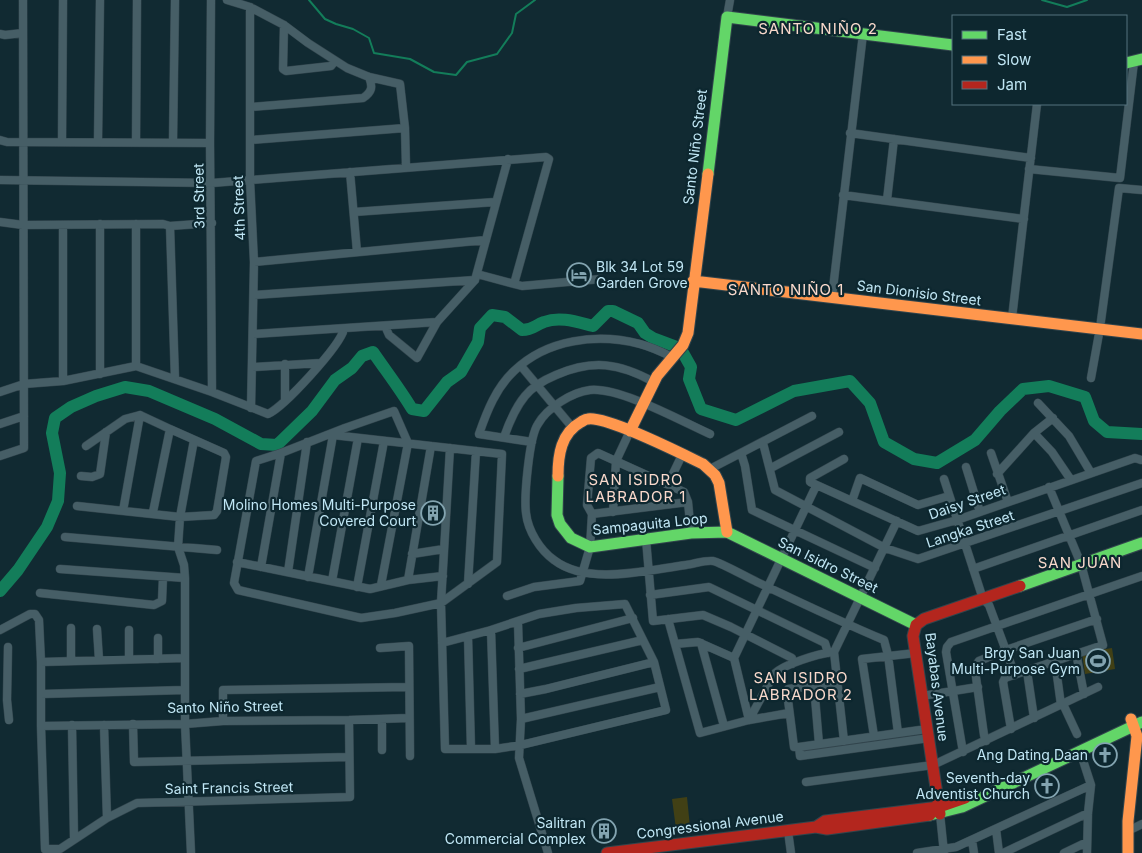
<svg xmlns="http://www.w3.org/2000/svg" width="1142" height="853" font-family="Inter,sans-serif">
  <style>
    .green { fill: #414015 }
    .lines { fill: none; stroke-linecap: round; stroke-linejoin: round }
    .stream { stroke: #137d5a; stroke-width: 2 }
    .river { stroke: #137d5a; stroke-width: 12 }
    .street-casing { stroke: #32454d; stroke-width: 9 }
    .fast-casing { stroke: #32454d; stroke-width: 13 }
    .slow-casing { stroke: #32454d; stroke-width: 13 }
    .jam-casing { stroke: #32454d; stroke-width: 13 }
    .street { stroke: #465e66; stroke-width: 8 }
    .fast { stroke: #63d668; stroke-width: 11 }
    .slow { stroke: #ff974d; stroke-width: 11 }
    .jam { stroke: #b3261e; stroke-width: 11 }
    .labels { text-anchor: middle; stroke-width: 4.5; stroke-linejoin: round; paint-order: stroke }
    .street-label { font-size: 14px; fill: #c0e6f4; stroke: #0d272f }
    .poi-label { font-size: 14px; fill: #c0e6f4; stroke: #0d272f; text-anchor: end }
    .neighbourhood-label { font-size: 15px; letter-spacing: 1px; fill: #f9d9cc; stroke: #0d272f }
  </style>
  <rect width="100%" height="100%" fill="#112a32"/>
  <path class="green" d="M1112 648 1115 669 1085 674 1082 653Z
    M687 797 690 827 676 829 672 799Z"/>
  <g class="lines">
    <path class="stream" d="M309 0 325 19 336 24 353 29 369 38 374 53 410 59 434 72 456 75 467 62 497 54 512 33 516 14 535 0
      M1042 0 1067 7 1087 0"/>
    <path class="river" d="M0 591 18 570 47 527 58 501 60 473 52 433 55 418 71 407 96 396 125 387 149 391 215 419 261 444 277 445 312 411 335 380 352 368 362 356 373 352C386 371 400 389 412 409L424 411 447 382 461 372 478 342 480 328 492 315 505 317 522 330C533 330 535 325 544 322 560 316 577 322 593 326L608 311H613L638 323 645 333 653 338 677 347 682 351 691 367 689 379 701 409 736 420 794 391 850 381 870 403 884 442 914 459 937 463 975 440 1000 411 1023 389 1049 386 1085 397 1094 421 1107 432 1142 434"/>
    <g class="street-casing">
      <path id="street" d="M211 0 210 143 212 392
        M227 0 250 7 284 25 308 43 347 68 369 77 400 84 405 128 406 167
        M250 7V180L254 262 251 408
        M727 17 730 0
        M284 25 283 69 286 71 331 66 335 61
        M0 34 5 35 23 33
        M250 107 363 98C372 92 373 87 369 77
        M850 133 1031 158
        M0 140 7 142 210 143
        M250 140 405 128
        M98 141 100 0
        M62 142 63 0
        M136 142 137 0
        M173 142 175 0
        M1029 169 1120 178 1134 62
        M350 172 357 252
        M0 180 212 183 546 157 549 159 514 284
        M843 195 1024 219
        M887 200 894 139
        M354 212 495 202
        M0 222 23 225 163 224 170 226 212 223
        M136 224V366
        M63 225V381
        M170 226 175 379
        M254 262 486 240
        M477 274 522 286 601 279
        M254 295 475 280
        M832 297 863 34
        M1012 318 1037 104
        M385 326 389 335 417 358 437 322 475 280 508 159
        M253 334 437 322
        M521 366 572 427
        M252 367 321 363
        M100 374V224
        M1091 378 1100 328 1119 188 1142 190
        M0 392 24 384 63 381 136 366 212 392 268 414C284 407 340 346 344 329
        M285 401V364
        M1038 403 1069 436 1091 473
        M0 424 24 416
        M1034 433 1052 452 1071 480
        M710 434C681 421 620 387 590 390 572 392 547 408 538 424 529 437 524 497 526 513 528 531 540 550 554 560 588 586 647 570 686 565 694 564 705 560 713 561 720 562 748 578 757 582 799 602 841 622 884 640L888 655 898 733
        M327 435H333C390 441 446 448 502 454L497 562 441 603 395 613 361 618 238 590 234 583 256 461 281 453 345 428 394 411 408 443 381 585
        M504 437C509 423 515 408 525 396 533 386 544 380 556 375 593 359 619 363 654 382
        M532 442 479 434C487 411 496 388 514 371 547 339 597 333 640 344 651 347 662 352 672 357
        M763 443 775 490 885 548 918 559 1142 483
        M86 446 125 419 140 415 170 429
        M741 453 745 466 752 510 875 568
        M991 453 1008 502
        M0 456 24 448 23 0
        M844 459 810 478V482L918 531 957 520 1135 458 1141 460
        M966 467 980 512
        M771 468 839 432
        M710 469 812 416
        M997 474 1034 433 1053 418
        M81 476 92 477 100 474 106 432
        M944 479 983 599 989 605 1015 675
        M668 484 682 455
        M852 501 860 478 918 505 949 496
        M77 506 180 517 214 515 217 511 226 457 224 453 170 429 153 512
        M123 511 140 415
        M613 512 616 461 630 431
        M592 514 688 502
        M65 537 217 550
        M646 539 653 621 703 615 731 627 792 658V664
        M412 554 444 549
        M237 562 370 589 408 580 443 576
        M261 567 281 453
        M60 569 185 578
        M973 569 1142 510
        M288 572 307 442
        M308 577 333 435
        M408 580 431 446
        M332 581 358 438
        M468 584 476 451
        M357 587 384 441
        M40 593 154 605 162 601 163 577
        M650 595 709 587 825 643 828 653
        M507 596 534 587 580 581 590 547 592 514 587 505 591 458 598 453 684 492 688 502 691 533
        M668 619 700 733 749 720 789 713
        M518 622 521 719 519 758 548 853
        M97 629 99 660
        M0 630 30 614H35L39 620 41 662V726L45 849H60L107 818 137 803 350 797 349 720
        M129 630V659
        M491 630 495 749
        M468 636 471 749
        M158 638V659
        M442 643 491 630 539 614 576 608 625 604 654 662 666 710 521 745 495 749H445L441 603 450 448
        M701 643 724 726
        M675 644 698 642 734 658
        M8 647 7 700 9 720
        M380 648 409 646 410 756
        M518 648 633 618
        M834 652 897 521
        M834 652 844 741
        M1076 653 1084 694
        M71 660V628
        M1055 661 1061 705
        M41 662 185 658
        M519 669 643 640
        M1027 671 1034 718
        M814 686 838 683
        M41 694 185 690
        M520 694 546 689 654 662
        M922 696 978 687
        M1063 704 1077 734
        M382 719V750
        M521 719 660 687
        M749 720 734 658 816 486
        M749 720 774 674C784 664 818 654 832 652
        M223 721V690L408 687
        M133 724 134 762 349 757
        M72 725 74 838
        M104 725 107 818
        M41 726 185 724 223 721 349 720 409 718
        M1011 729 1003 682 1005 678 1103 645 1081 564 1049 487
        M874 736 862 659 916 653
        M986 741 984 735 975 670 976 665 979 661 1006 650 1097 619
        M819 744 814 686 788 689 787 692 794 747H799L927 729
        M799 747 800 756 929 738
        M1080 751 1091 785 1088 813 1087 853
        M963 752 946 652 947 647 951 642 1142 576
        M806 782 933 765 1098 687
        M940 814 944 853
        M996 829 999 853
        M788 831 791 853
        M1128 831 1142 824
        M972 840 974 853
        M191 853 185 724V578L184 565 178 547 180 517 194 440
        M917 853 956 847 1091 785
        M1003 853 1088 813
        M1064 853 1087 842"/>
    </g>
    <g class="fast-casing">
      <path id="fast" d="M1126 63 1142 59
        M708 174 727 17 953 45
        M558 476 557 515 560 524 571 538 590 547 691 533 727 532 916 625
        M1020 586 1142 543
        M930 815 962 807 1142 722"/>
    </g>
    <g class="slow-casing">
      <path id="slow" d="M693 281 1142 334
        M630 431 657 376 683 345 688 333 708 174
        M558 476C558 455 561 433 581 422 583 421 585 419 588 419 607 416 682 454 703 464L715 475 719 483 727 532
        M1128 853V821L1137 736 1131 719"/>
    </g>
    <g class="jam-casing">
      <path id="jam" d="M940 814 913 636 916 625 924 619 1020 586
        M816 827 825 821 939 807 965 798
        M607 853 816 827 827 829 930 815"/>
    </g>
    <use href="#street" class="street"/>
    <use href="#fast" class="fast"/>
    <use href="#slow" class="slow"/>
    <use href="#jam" class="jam"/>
  </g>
  <defs>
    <g id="hotel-ring" transform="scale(1.25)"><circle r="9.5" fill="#0d272f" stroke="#83a4b0" stroke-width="1.5"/><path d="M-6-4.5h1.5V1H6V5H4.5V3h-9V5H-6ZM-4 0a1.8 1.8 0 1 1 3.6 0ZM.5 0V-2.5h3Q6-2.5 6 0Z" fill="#83a4b0"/></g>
    <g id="building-ring" transform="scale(1.25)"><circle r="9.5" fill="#0d272f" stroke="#83a4b0" stroke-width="1.5"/><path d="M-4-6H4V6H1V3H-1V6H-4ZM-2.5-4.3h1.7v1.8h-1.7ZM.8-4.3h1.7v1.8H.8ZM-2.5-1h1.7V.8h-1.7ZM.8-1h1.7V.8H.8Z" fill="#83a4b0"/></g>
    <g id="stadium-ring" transform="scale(1.25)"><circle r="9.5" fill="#0d272f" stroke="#83a4b0" stroke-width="1.5"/><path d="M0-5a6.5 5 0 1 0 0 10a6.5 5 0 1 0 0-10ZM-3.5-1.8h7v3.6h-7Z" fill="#83a4b0"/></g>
    <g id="church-ring" transform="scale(1.25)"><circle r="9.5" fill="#0d272f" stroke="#83a4b0" stroke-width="1.5"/><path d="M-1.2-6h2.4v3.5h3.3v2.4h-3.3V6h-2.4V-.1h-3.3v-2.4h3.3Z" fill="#83a4b0"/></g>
  </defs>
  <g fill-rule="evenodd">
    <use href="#hotel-ring" x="579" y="275"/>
    <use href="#building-ring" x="433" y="513"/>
    <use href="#stadium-ring" x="1098" y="661"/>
    <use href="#church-ring" x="1105" y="755"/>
    <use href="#church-ring" x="1047" y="786"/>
    <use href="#building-ring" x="604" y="831"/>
  </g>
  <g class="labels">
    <g class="street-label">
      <text transform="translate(695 147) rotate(-83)" y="5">Santo Niño Street</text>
      <text transform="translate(199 196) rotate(-91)" y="5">3rd Street</text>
      <text transform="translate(239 208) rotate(-92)" y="5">4th Street</text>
      <text transform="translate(919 293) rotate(7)" y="5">San Dionisio Street</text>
      <text transform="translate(967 502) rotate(-19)" y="5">Daisy Street</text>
      <text transform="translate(650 524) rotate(-6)" y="5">Sampaguita Loop</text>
      <text transform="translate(970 529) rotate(-18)" y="5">Langka Street</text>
      <text transform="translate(828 565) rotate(26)" y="5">San Isidro Street</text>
      <text transform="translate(937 687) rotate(83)" y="5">Bayabas Avenue</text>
      <text transform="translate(225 707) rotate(-1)" y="5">Santo Niño Street</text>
      <text transform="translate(229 788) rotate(-1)" y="5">Saint Francis Street</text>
      <text transform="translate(710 825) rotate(-7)" y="5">Congressional Avenue</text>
    </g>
    <g class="poi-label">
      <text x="596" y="272" text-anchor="start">Blk 34 Lot 59<tspan x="596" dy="16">Garden Grove</tspan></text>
      <text x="416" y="510">Molino Homes Multi-Purpose<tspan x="416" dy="16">Covered Court</tspan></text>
      <text x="1080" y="658">Brgy San Juan<tspan x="1080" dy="16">Multi-Purpose Gym</tspan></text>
      <text x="1088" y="760">Ang Dating Daan</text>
      <text x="1030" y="783">Seventh-day<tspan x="1030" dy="16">Adventist Church</tspan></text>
      <text x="586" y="828">Salitran<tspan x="586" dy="16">Commercial Complex</tspan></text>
    </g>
    <g class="neighbourhood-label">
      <text x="818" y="34">SANTO NIÑO 2</text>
      <text x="786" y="295">SANTO NIÑO 1</text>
      <text x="636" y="485">SAN ISIDRO<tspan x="636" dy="17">LABRADOR 1</tspan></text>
      <text x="1080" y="568">SAN JUAN</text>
      <text x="801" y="683">SAN ISIDRO<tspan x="801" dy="17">LABRADOR 2</tspan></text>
    </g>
  </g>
  <rect x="952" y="15" width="175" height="90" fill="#0d272f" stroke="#55737e"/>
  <rect x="962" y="31" width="25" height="8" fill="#63d668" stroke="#55737e"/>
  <text x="997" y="40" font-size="15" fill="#c0e6f4">Fast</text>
  <rect x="962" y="56" width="25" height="8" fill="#ff974d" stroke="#55737e"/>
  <text x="997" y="65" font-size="15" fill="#c0e6f4">Slow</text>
  <rect x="962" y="81" width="25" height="8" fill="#b3261e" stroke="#55737e"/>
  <text x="997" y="90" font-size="15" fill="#c0e6f4">Jam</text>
</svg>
